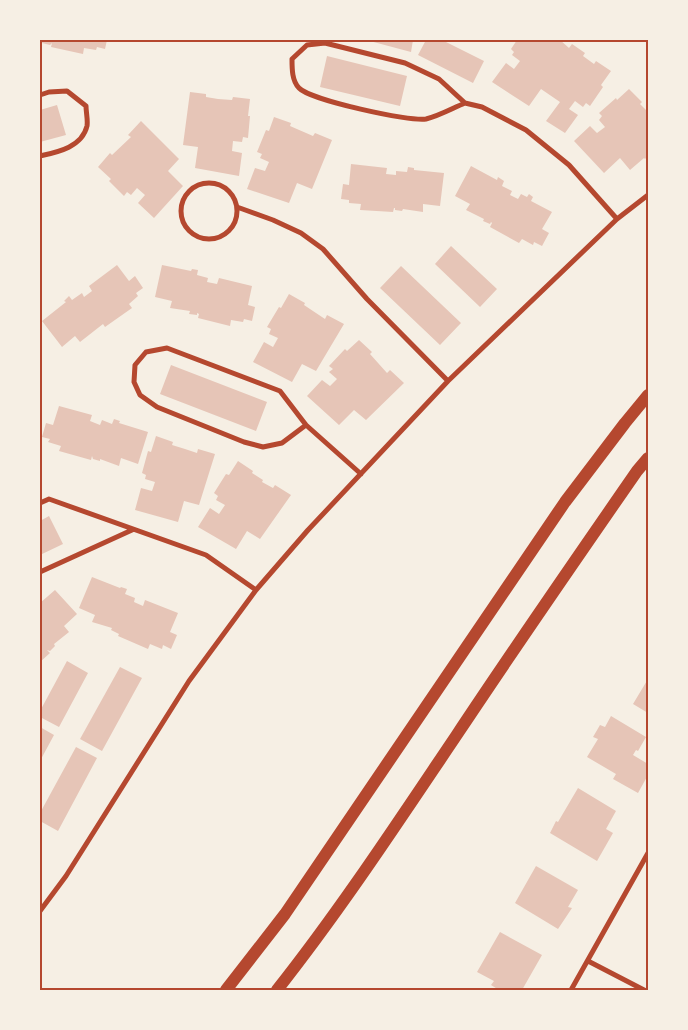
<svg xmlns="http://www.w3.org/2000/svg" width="688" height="1030" font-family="'Archivo Narrow',sans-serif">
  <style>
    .building { fill: #e6c5b7 }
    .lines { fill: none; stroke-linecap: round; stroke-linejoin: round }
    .minor { stroke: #b5482f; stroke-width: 5 }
    .primary { stroke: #b5482f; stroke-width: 12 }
    .neatline { fill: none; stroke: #b5482f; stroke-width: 2 }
  </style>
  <rect width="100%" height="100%" fill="#f6efe4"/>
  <path class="building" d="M43 40H107L105 49 97 47 96 50 84 48 83 54 51 47 52 43 50 45 42 43Z
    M366 40H413L411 52Z
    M426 40H442L484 61 473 83 418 55Z
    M517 40H560L569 48 572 44 585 53 583 56 594 64 596 61 611 71 601 85 603 87 590 106 586 103 583 107 575 101 569 109 578 115 565 133 546 121 560 102 541 89 529 106 492 82 506 63 514 69 520 61 512 55 514 52 511 49Z
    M327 56 407 76 400 106 320 87Z
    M629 89 642 102 640 104 648 112V156L645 159 644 158 630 170 620 158 604 173 574 141 590 126 597 133 605 127 599 120 602 116 599 113 616 98 617 100Z
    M190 92 206 94V97L218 99 232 100 233 97 250 99 248 116H250L248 138 243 137 242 142 233 141 232 151 242 153 239 176 195 168 198 147 183 145Z
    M57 105 66 135 40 142V110Z
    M274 117 291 123 290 126 313 136 315 133 332 140 312 189 297 183 289 203 247 189 255 168 265 171 269 162 260 158 262 154 257 152 266 130 269 131Z
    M141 121 179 159 168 171 183 186 154 218 138 203 145 195 137 188 131 195 127 192 124 196 109 181 111 179 98 167 110 153 112 155 131 137 128 135Z
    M351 164 387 168 386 174 396 175V171L407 172 408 167 414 168V170L444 173 440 206 423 204V212L403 209 402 211 395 210V208H394L393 212 360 210 361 204 349 203V200L341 199 343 184 349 185Z
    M471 166 497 180 498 177 504 181 502 186 512 191 510 195 518 199 521 194 527 197 529 194 533 197 531 201 552 212 542 229 549 233 542 246 534 242 533 245 522 239 519 243 490 227 492 223 491 222 490 224 483 221 484 219 466 210 470 204 455 196Z
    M451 246 497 289 480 307 435 264Z
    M117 265 129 281 135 276 143 288 136 293 138 296 129 304 132 308 105 327 103 324 80 342 75 336 62 347 42 321 66 302 64 301 69 296 72 300 82 293 84 297 92 291 89 286Z
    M162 265 191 271 192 269 198 270 197 275 208 278 207 282 217 284 219 278 252 286 248 305 255 307 252 321 244 319 243 322 231 320 230 326 198 318 199 314 197 313V315L189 314 190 311 170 308 172 301 155 297Z
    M401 266 461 323 440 345 380 288Z
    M289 294 305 303 304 305 325 319 327 315 344 324 316 371 302 364 292 382 253 362 264 342 273 347 278 338 269 334 271 329 267 327 279 307 281 308Z
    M359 340 372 352 370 354 387 373 390 370 404 383 366 420 354 410 339 425 307 396 322 380 330 386 337 379 329 372 333 369 329 366 345 349 347 351Z
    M171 365 267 402 256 431 160 394Z
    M59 406 92 415 90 421 100 425 102 420 112 424 114 419 120 421 119 423 148 432 138 464 121 458 119 466 100 459V461L93 459 92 456 91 460 59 451 61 446 48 442 50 439 42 437 46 423 53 425Z
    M156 436 173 442 172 445 185 449 197 453 198 449 215 454 199 505 184 501 178 522 135 510 141 488 152 491 155 482 145 479 146 475 142 473 148 451 151 452Z
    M238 461 253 471 252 473 263 480 262 482 273 488 275 485 291 495 260 539 247 531 236 549 198 527 210 508 219 514 225 505 216 500 218 496 214 493 226 474 229 475Z
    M49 516 63 544 40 555V521Z
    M92 577 120 588 121 587 127 589 125 594 135 598 134 602 143 606 145 600 178 613 170 632 177 635 171 649 163 645 162 649 150 644 148 649 118 636 119 634 111 630 112 628 92 622 95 615 79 608Z
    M55 590 77 614 64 626 69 632 54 644 55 646 50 651 47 650 50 653 40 662V603Z
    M67 661 88 673 59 727 40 717V711Z
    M120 667 142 678 102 751 80 739Z
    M648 679V713L633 704Z
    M611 716 646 737 638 751 636 750 633 755 648 764V775L638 793 613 779 616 774 587 757 598 739 593 737 600 725 605 727Z
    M40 727 54 735 40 761Z
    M76 747 97 758 58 831 40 821V813Z
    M578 788 616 811 606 829 613 833 597 861 550 833 556 821 558 822Z
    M536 866 578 890 568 907 572 908 558 929 515 903Z
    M500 932 542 955 522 990H499L491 985 494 981 477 972Z"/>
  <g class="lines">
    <path class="minor" d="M40 95 49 92 67 91 86 106C86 112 88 120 87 126 82 147 58 152 40 156
      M465 103C453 108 439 116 426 119 410 122 310 100 299 88 292 81 292 69 292 59L307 45 325 43 405 63 439 79 465 103 482 107 526 130 569 165 617 219
      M181 211a28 28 0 1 1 56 0a28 28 0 1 1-56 0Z
      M237 207 273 220 301 233 323 249 367 299 448 381
      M306 425 282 443 263 447 244 442 157 407 140 395 134 382 135 365 146 352 167 348 280 391 306 425 361 474
      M40 503 49 499 206 555 256 590
      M40 572 132 530
      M40 911 66 876 189 681 256 590 308 530 448 381 617 219 648 195
      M588 961 644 990
      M571 990 648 853"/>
    <path class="primary" d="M226 990 285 914 565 502 625 423 648 395
      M277 990C341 909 398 822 456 736 515 647 576 559 637 471L648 458"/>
  </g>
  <rect width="688" height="1030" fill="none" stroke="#f6efe4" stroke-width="82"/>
  <rect x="41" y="41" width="606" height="948" class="neatline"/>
</svg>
